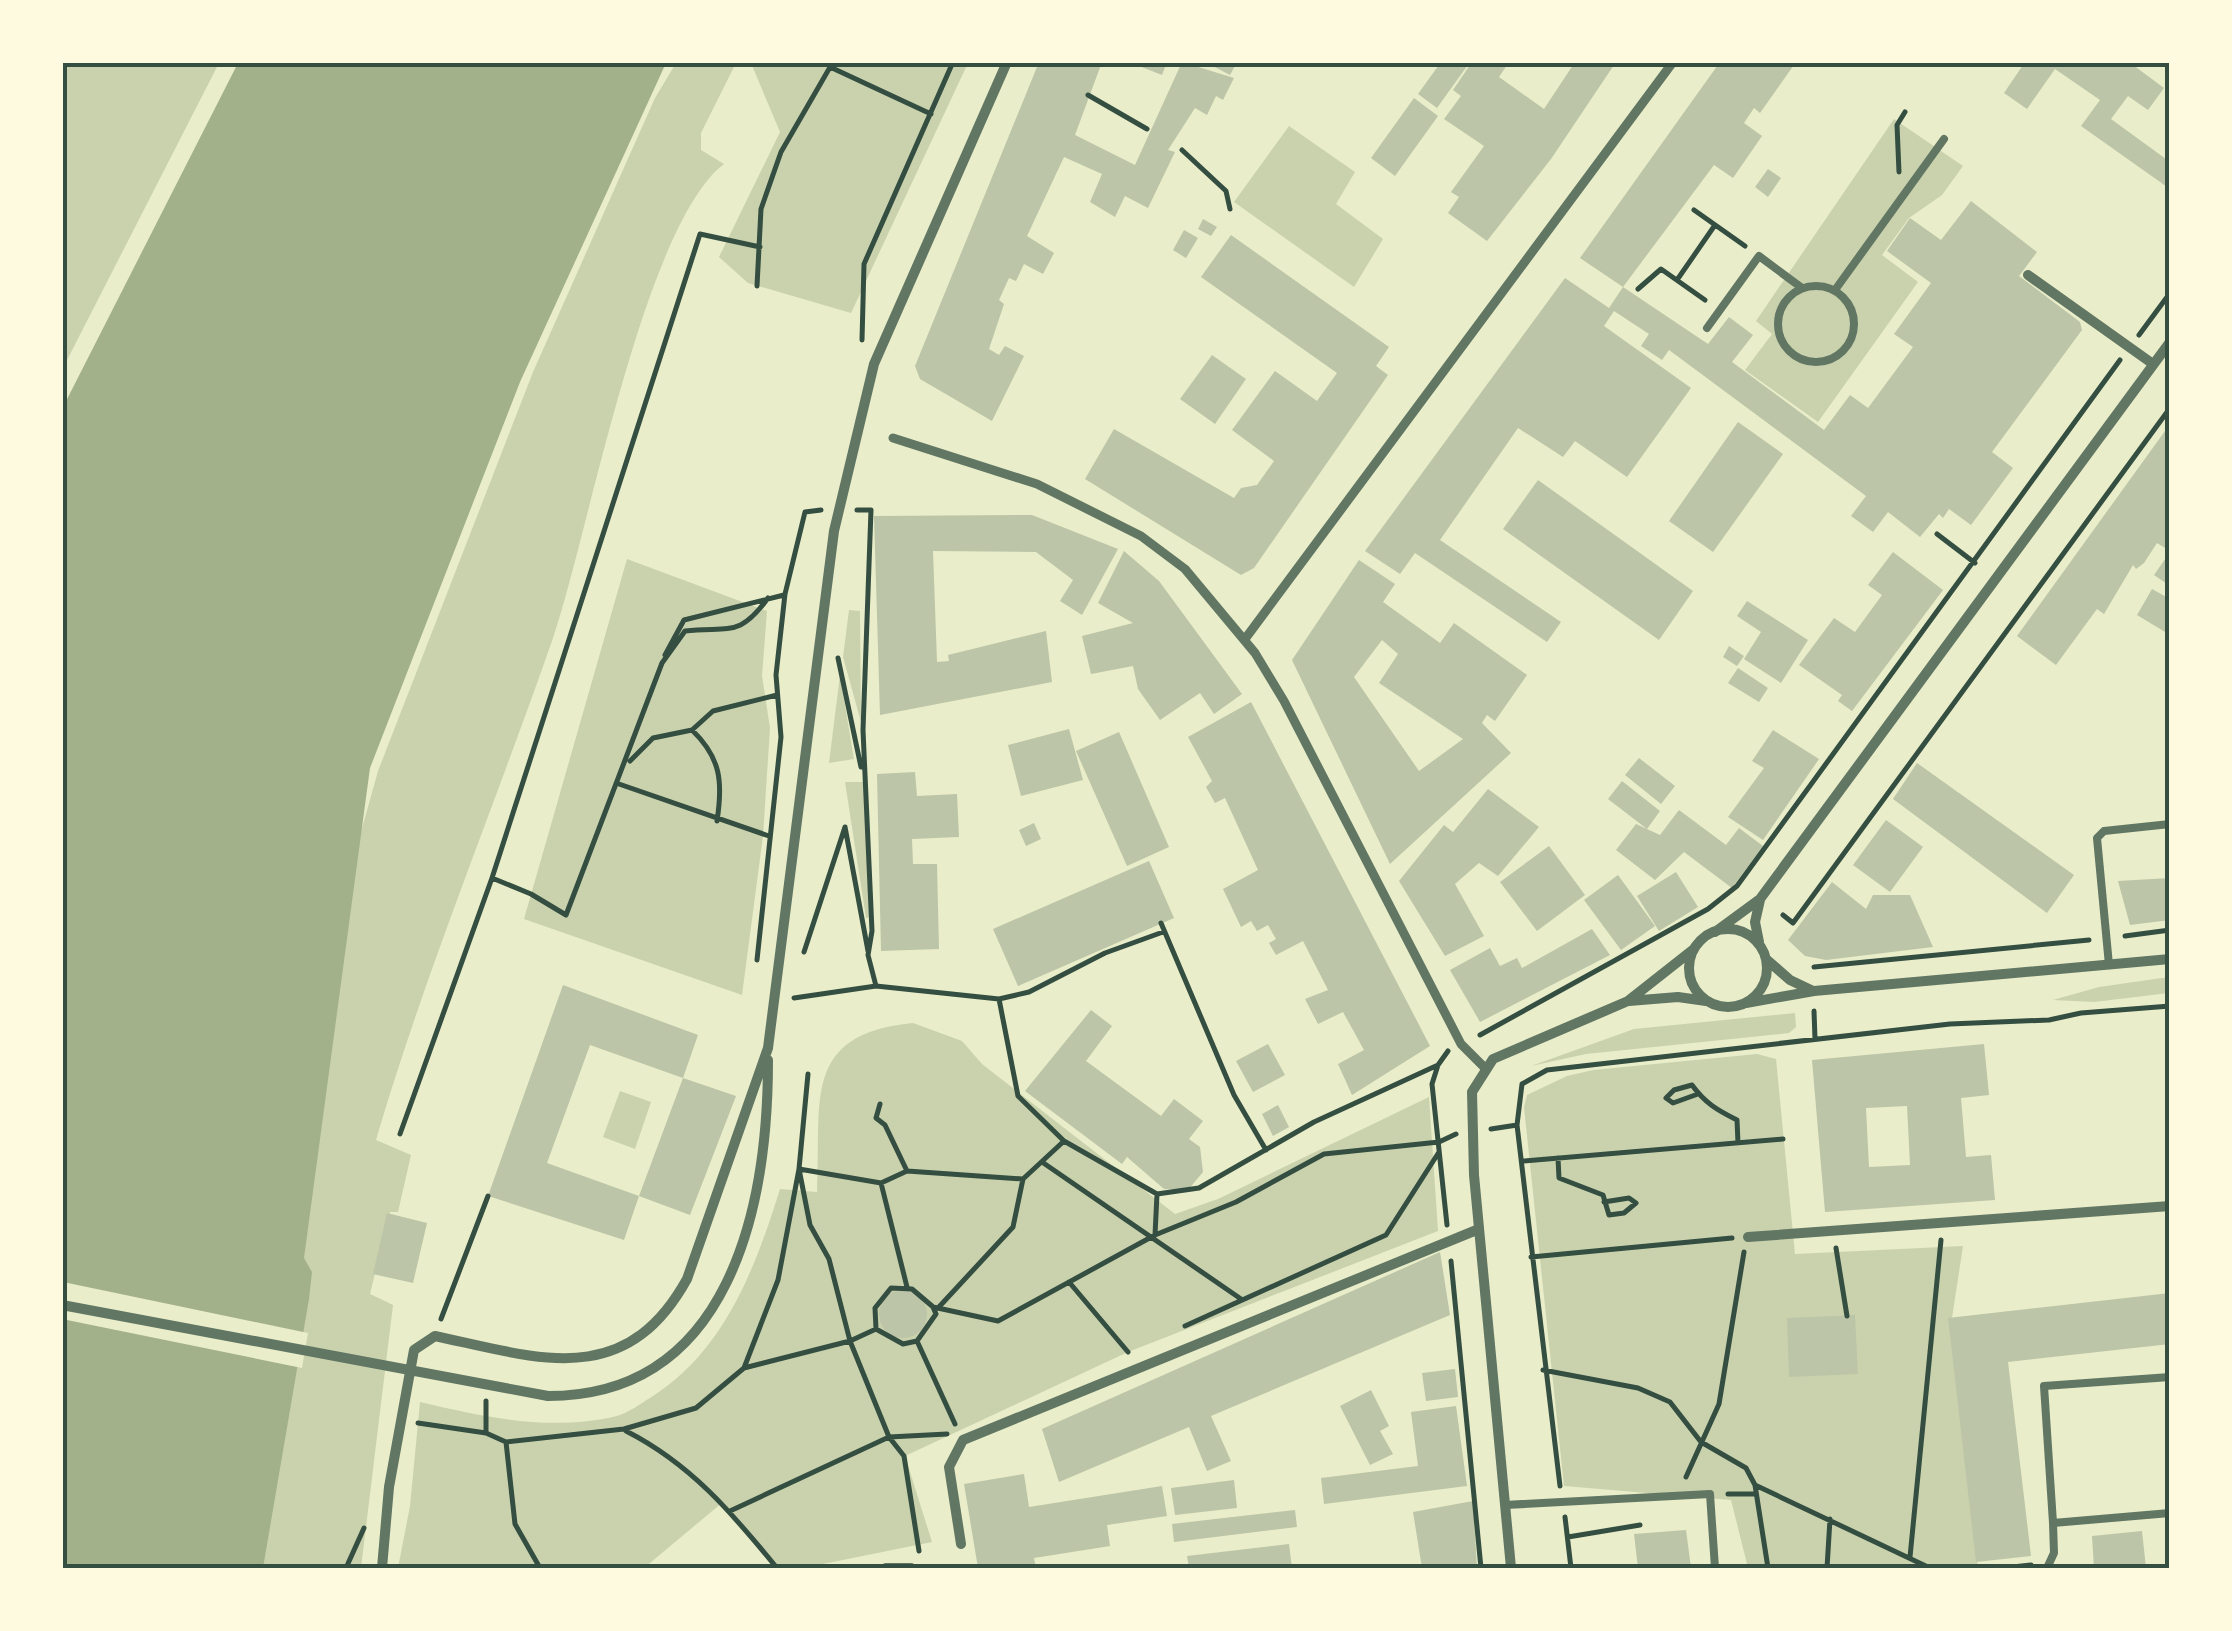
<svg xmlns="http://www.w3.org/2000/svg" width="2232" height="1631" font-family="Barlow,sans-serif">
  <style>
    .green { fill: #cad2ad }
    .water { fill: #a3b18a }
    .pier { fill: #e9edc9 }
    .building { fill: #bcc5a7; fill-rule: evenodd }
    .lines { fill: none; stroke-linecap: round; stroke-linejoin: round }
    .path { stroke: #344e41; stroke-width: 5 }
    .service { stroke: #617663; stroke-width: 8 }
    .pedestrian { stroke: #617663; stroke-width: 9 }
    .minor { stroke: #617663; stroke-width: 10 }
    .neatline { fill: none; stroke: #344e41; stroke-width: 4 }
  </style>
  <rect width="100%" height="100%" fill="#e9edc9"/>
  <path class="green" d="M62 63H219L63 368H62Z
    M676 63H736L701 133V150L724 164C644 225 589 532 553 638 495 805 426 970 376 1140L411 1155 398 1212H390L370 1294 393 1305 361 1568H199L260 1194 378 771 533 372 655 98Z
    M751 63H968L851 313 748 283 719 257 780 132Z
    M1894 119 1963 166 1942 195 1909 218 1882 255 1918 282 1818 422 1745 370 1772 334 1756 321Z
    M1289 126 1355 172 1336 204 1383 239 1354 287 1234 202Z
    M627 559 767 611 762 676 770 728 763 836 742 995 524 919Z
    M849 610 860 611 861 722 843 657Z
    M840 675 854 759 829 763Z
    M845 782H864L869 917 866 918Z
    M2169 977V993L2094 1002 2053 1000 2099 987Z
    M1795 1013 1796 1027 1789 1033 1586 1054 1531 1066 1634 1029Z
    M913 1023 962 1041 982 1064 1175 1214 1218 1199 1429 1097 1438 1231 1128 1352 905 1456 932 1542 803 1568H777L723 1502 644 1568H398L410 1506 420 1402C484 1417 551 1432 617 1416 628 1413 640 1404 650 1398 724 1352 755 1269 780 1189L817 1192C822 1102 800 1034 913 1023Z
    M1757 1054 1776 1059 1795 1254 1963 1246 1950 1331 1978 1568H1748L1731 1500 1564 1486 1524 1107 1527 1095 1567 1076 1593 1070Z
    M620 1091 651 1102 635 1149 603 1137Z"/>
  <path class="water" d="M238 63H666L520 382 370 768 304 1258 312 1272 309 1299 263 1568H63L62 409Z"/>
  <path class="pier" d="M63 1282 308 1333 302 1368 62 1319Z"/>
  <path class="building" d="M1039 62H1102L1075 135 1135 165 1182 62 1234 78 1223 100 1216 96 1207 115 1195 108 1168 150 1175 152 1148 208 1125 196 1115 217 1090 202 1102 174 1064 157 1027 236 1054 253 1043 274 1024 264 1016 281 1009 278 999 300 1004 304 989 349 999 355 1005 346 1024 356 992 421 920 379 915 366Z
    M1129 62H1167L1162 75Z
    M1205 62H1237L1230 75Z
    M1441 62H1470L1437 108 1418 94Z
    M1472 62H1509L1499 77 1544 109 1575 62H1616L1551 159 1487 241 1448 213 1459 197 1451 192 1484 146 1444 119 1461 96 1453 90Z
    M1720 62H1796L1760 113 1754 108 1744 123 1762 136 1733 178 1714 165 1623 287 1580 258Z
    M2025 62H2129L2164 88 2148 110 2128 96 2111 119 2170 162V189L2081 126 2100 100 2055 69 2027 109 2004 93Z
    M1414 98 1438 116 1395 176 1371 158Z
    M1768 169 1781 178 1768 197 1755 187Z
    M1971 201 2037 252 2019 276 2080 322 2082 330 1992 452 2013 468 1971 525 1949 509 1943 518 1939 514 1920 537 1888 512 1873 532 1851 516 1866 496 1669 350 1662 360 1641 346 1649 334 1614 311 1604 326 1691 388 1627 477 1575 441 1563 457 1518 428 1440 540 1561 622 1547 642 1415 553 1400 574 1365 551 1565 278 1609 308 1623 287 1708 344 1729 317 1753 335 1732 362 1824 430 1850 395 1868 408 1913 347 1894 334 1931 283 1887 251 1910 218 1941 240Z
    M1203 219 1217 227 1211 236 1198 229Z
    M1184 230 1198 238 1186 258 1173 250Z
    M1231 235 1389 347 1376 366 1388 375 1254 568 1241 575 1085 479 1114 429 1234 498 1241 488 1257 485 1274 461 1232 430 1275 371 1317 401 1337 373 1201 277Z
    M1212 355 1246 379 1215 424 1180 399Z
    M1738 422 1783 454 1713 552 1669 521Z
    M2165 431 2170 434V551L2157 543 2144 563 2136 569 2133 565 2104 614 2097 609 2056 665 2017 636Z
    M1538 480 1693 591 1659 640 1503 529Z
    M1032 515 1118 549 1082 615 1060 601 1073 580 1036 552 933 551 937 662 949 661 948 655 1046 631 1052 682 880 715 874 516Z
    M1124 551 1159 581 1242 694 1214 714 1200 693 1160 720 1138 689 1133 666 1091 674 1082 636 1133 623 1098 603Z
    M1893 552 1943 590 1852 711 1838 701 1842 695 1799 665 1834 618 1855 632 1882 595 1868 585Z
    M2170 552V586L2154 575Z
    M1359 560 1395 584 1383 602 1440 643 1454 623 1527 675 1495 721 1487 715 1482 723 1511 753 1390 864 1292 660ZM1382 640 1398 654 1379 683 1463 739 1419 771 1354 677Z
    M2152 589 2170 599V635L2137 615Z
    M1747 601 1808 640 1781 683 1744 659 1761 632 1737 616Z
    M1729 646 1744 656 1737 666 1723 657Z
    M1738 668 1768 688 1759 702 1728 683Z
    M1251 702 1430 1046 1352 1095 1338 1064 1364 1050 1343 1012 1318 1024 1305 999 1328 990 1303 941 1276 955 1269 943 1276 939 1268 925 1257 931 1251 921 1241 927 1223 889 1258 870 1225 798 1215 803 1206 787 1212 781 1188 737Z
    M1069 729 1083 780 1021 796 1008 745Z
    M1773 730 1819 759 1763 840 1728 817 1764 768 1752 761Z
    M1119 732 1169 847 1127 866 1076 751Z
    M1639 758 1675 786 1661 804 1625 775Z
    M1917 763 2074 875 2047 913 1893 799Z
    M915 772 917 796 957 794 959 837 912 839 913 864H937L939 949 881 951 877 774Z
    M1622 781 1660 811 1647 829 1608 799Z
    M1488 789 1539 827 1498 876 1479 863 1455 884 1484 936 1445 956 1399 881 1444 825 1453 832Z
    M1679 810 1726 845 1739 828 1763 846 1732 888 1684 852 1655 880 1616 850 1636 824 1660 835Z
    M1886 820 1923 847 1890 892 1853 865Z
    M1034 823 1041 839 1026 846 1019 830Z
    M1549 846 1585 895 1537 931 1500 882Z
    M1149 861 1174 918 1018 986 993 929Z
    M1676 872 1698 907 1659 931 1637 896Z
    M1618 875 1655 926 1621 950 1584 900Z
    M2170 878V920L2130 925 2118 881Z
    M1832 882 1866 909 1873 895H1910L1933 947 1826 960 1805 956 1788 940Z
    M1592 929 1610 955 1480 1022 1450 970 1490 948 1500 966 1517 958 1522 968Z
    M563 985 698 1035 683 1078 590 1045 547 1163 639 1196 624 1240 488 1196Z
    M1091 1010 1112 1026 1086 1061 1161 1116 1174 1099 1203 1121 1189 1139 1200 1147 1203 1172 1188 1190 1164 1189 1127 1157 1122 1164 1025 1091Z
    M1268 1044 1285 1075 1253 1092 1236 1061Z
    M1984 1044 1989 1095 1961 1098 1966 1157 1991 1155 1995 1200 1825 1212 1812 1060ZM1907 1106 1910 1165 1869 1167 1866 1108Z
    M683 1078 736 1096 690 1215 639 1196Z
    M1278 1105 1289 1127 1273 1136 1262 1114Z
    M387 1213 427 1223 413 1283 373 1274Z
    M1440 1252 1450 1315 1211 1416 1231 1461 1207 1471 1189 1427 1059 1482 1042 1429Z
    M879 1314a24 24 0 1 1 48 0a24 24 0 1 1-48 0Z
    M2170 1293V1344L2008 1362 2031 1556 1976 1562 1948 1318Z
    M1855 1315 1858 1374 1789 1377 1787 1318Z
    M1455 1369 1458 1397 1426 1401 1422 1373Z
    M1371 1390 1389 1426 1380 1431 1393 1454 1370 1465 1340 1406Z
    M1456 1406 1467 1486 1324 1504 1321 1478 1418 1466 1411 1412Z
    M1024 1474 1029 1507 1162 1486 1167 1516 1107 1525 1110 1546 1034 1558 1036 1568H978L964 1484Z
    M1234 1480 1237 1508 1175 1515 1171 1488Z
    M1473 1501 1477 1568H1422L1413 1512Z
    M1295 1510 1297 1527 1174 1542 1172 1524Z
    M1686 1530 1691 1568H1638L1634 1534Z
    M2142 1531 2146 1568H2094L2092 1536Z
    M1289 1544 1292 1568H1189L1187 1556Z"/>
  <g class="lines">
    <path class="path" d="M830 67 931 114
      M1088 95 1147 129
      M1182 150 1226 191 1230 209
      M1899 172 1897 125 1905 112
      M1694 210 1745 246
      M1677 280 1715 225
      M757 286 761 209 781 152 833 62
      M1638 289 1661 269 1705 300
      M2139 335 2170 293
      M862 340 864 264 953 62
      M857 510H871L863 730 872 931 868 955 876 986
      M1937 534 1975 563
      M665 655 684 620 784 595
      M838 658 861 767
      M692 730C721 758 723 782 717 821
      M630 761 653 738 692 730 713 711 777 695
      M619 784 769 836
      M845 827 868 951
      M492 878 531 894 566 915 662 663 685 631C730 626 739 638 768 598
      M1783 915 1793 923 2170 408
      M1161 923 1234 1095 1266 1150
      M2125 936 2170 930
      M804 952 845 827
      M757 960 781 737 776 675 785 594 805 512 821 510
      M1814 967 2089 940
      M794 998 876 986 999 999 1029 992 1105 953 1163 932
      M999 999 1018 1096 1064 1141 1157 1194 1199 1188 1314 1122 1438 1065
      M1814 1011 1815 1039
      M1480 1035 1708 909 1737 886 2120 360
      M808 1074 799 1169 881 1183 907 1171 1023 1179 1064 1141
      M1698 1094 1673 1103 1666 1098 1674 1090 1692 1085C1705 1103 1717 1110 1737 1120L1738 1143
      M880 1104 876 1118 885 1125 907 1171
      M1517 1125 1560 1486
      M1491 1129 1517 1125 1522 1084 1547 1070 1950 1024 2049 1020 2081 1013 2170 1006
      M400 1134 492 878 700 234 760 247
      M1558 1158 1559 1178 1603 1195 1609 1215 1624 1213 1636 1203 1629 1198 1604 1202
      M1523 1161 1783 1139
      M1042 1162 1241 1299
      M881 1183 907 1287
      M1447 1225 1432 1084 1438 1065 1448 1051
      M1155 1235 1157 1194
      M1836 1248 1847 1316
      M1531 1257 1732 1238
      M1451 1261 1481 1568
      M1069 1282 1128 1352
      M938 1308 1013 1227 1023 1179
      M441 1319 488 1196
      M1185 1326 1386 1235 1439 1152
      M876 1329 875 1308 891 1288 912 1289 932 1306
      M917 1341 955 1424
      M744 1368 850 1341 876 1329 903 1344 917 1341 936 1314 933 1307 998 1321 1155 1235 1236 1202 1324 1154 1439 1142 1456 1134
      M1543 1370 1638 1388 1670 1402 1701 1442 1746 1468 1755 1485 1768 1568
      M418 1423 486 1433 506 1442 624 1429 696 1408 744 1368 778 1280 799 1169 810 1225 829 1259 850 1341 889 1437 904 1456 919 1551
      M626 1431C691 1464 732 1513 777 1568
      M486 1433V1401
      M506 1442 515 1524 540 1568
      M1686 1477 1719 1404 1744 1252
      M1755 1485 1930 1568
      M1728 1494H1754
      M730 1511 889 1437 947 1434
      M1565 1517 1571 1568
      M1568 1537 1640 1525
      M1910 1557 1941 1240
      M346 1568 364 1528
      M1827 1568 1830 1519
      M2003 1568 2031 1565"/>
    <path class="service" d="M1778 324a38 38 0 1 1 76 0a38 38 0 1 1-76 0Z
      M1835 290 1944 139
      M1707 328 1759 256 1802 288
      M2109 965 2097 838 2104 831 2170 824
      M2170 1377 2044 1386 2053 1523 2170 1513
      M1505 1505 1710 1494 1715 1568
      M2047 1568 2054 1553 2053 1523"/>
    <path class="pedestrian" d="M893 438 1037 484 1141 536 1185 569 1255 653 1284 701 1461 1044 1484 1067
      M1245 639 1673 62"/>
    <path class="minor" d="M2028 275 2153 364
      M1689 968a39 39 0 1 1 78 0a39 39 0 1 1-78 0Z
      M1715 932 1760 899 2170 342
      M1759 942 1755 922 1760 900
      M1766 959 1790 980 1813 991
      M1629 1001 1678 997 1706 1001
      M1746 1003 1814 991 2170 959
      M1748 1237 2170 1206
      M62 1305 548 1396C730 1396 768 1207 768 1060
      M961 1544 949 1467 963 1440 1479 1229
      M382 1568 389 1487 414 1350 435 1336C538 1358 625 1391 687 1279L768 1048 834 531 874 364 1007 62
      M886 1568H911
      M1511 1568 1474 1175 1472 1092 1493 1059 1628 1001 1694 949"/>
  </g>
  <rect width="2232" height="1631" fill="none" stroke="#fefae0" stroke-width="130"/>
  <rect x="65" y="65" width="2102" height="1501" class="neatline"/>
</svg>
